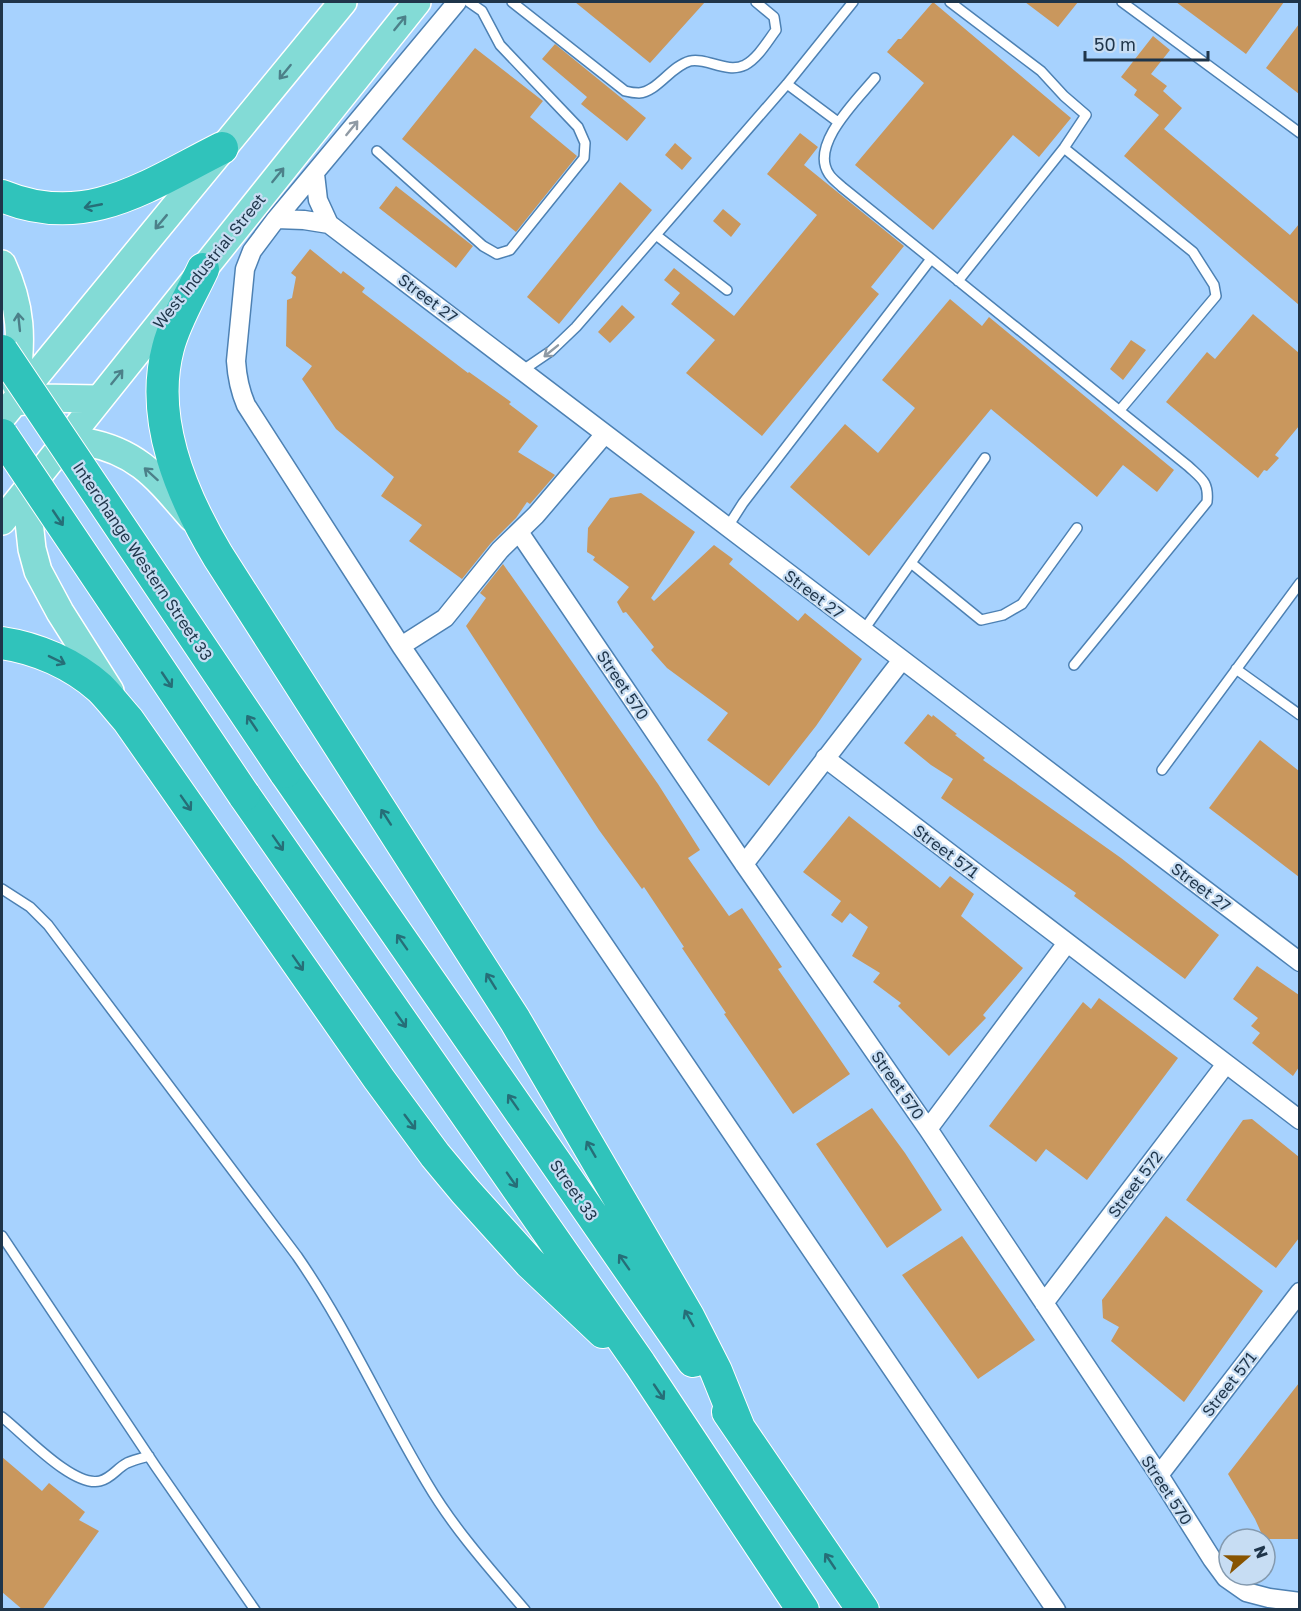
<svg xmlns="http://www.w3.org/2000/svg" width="1301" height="1611" font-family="'Golos Text',sans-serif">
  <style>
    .building { fill: #c9975d }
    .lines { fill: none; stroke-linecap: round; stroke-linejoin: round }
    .lane-casing { stroke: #4d81b3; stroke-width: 12 }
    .street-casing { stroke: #4d81b3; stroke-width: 21 }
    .primary-casing { stroke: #fff; stroke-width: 30 }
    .highway-casing { stroke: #fff; stroke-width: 34 }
    .lane { stroke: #fff; stroke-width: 9 }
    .street { stroke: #fff; stroke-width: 18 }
    .primary { stroke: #83dbd6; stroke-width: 27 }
    .highway { stroke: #30c3bb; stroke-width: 32 }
    .highway-bridge-casing { stroke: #fff; stroke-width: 34; stroke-linecap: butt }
    .highway-bridge { stroke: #30c3bb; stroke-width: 32 }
    .oneway { stroke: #4c8089 }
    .oneway2 { stroke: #8f9aa4 }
    .oneway3 { stroke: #266e77 }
    .labels { text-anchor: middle; stroke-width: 4.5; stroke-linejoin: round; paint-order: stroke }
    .street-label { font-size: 16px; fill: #1f354a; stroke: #c7ddf3 }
  </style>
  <rect width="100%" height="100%" fill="#a7d2fe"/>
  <path class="building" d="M575 2H705L650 63Z
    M933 2 1071 118 1039 157 1013 135 933 230 855 165 924 83 887 52 898 39H901Z
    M1025 2H1078L1058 27Z
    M1176 2H1284L1246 54Z
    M1299 24V94L1266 68Z
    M1153 36 1170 50 1151 74 1167 86 1163 91 1182 108 1164 129 1290 235 1299 224V305L1124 156 1159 115 1134 95 1137 90 1121 77Z
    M555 44 646 118 627 141 581 104 587 97 542 59Z
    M475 48 543 101 530 117 577 156 516 232 402 139Z
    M800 133 818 147 804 165 904 246 871 287 879 294 762 436 686 373 715 340 671 304 680 293 664 280 674 268 734 316 817 215 767 174Z
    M675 143 692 158 682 170 665 155Z
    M620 182 652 210 559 324 527 297Z
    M396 186 473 246 456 268 379 208Z
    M723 209 741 224 731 237 713 221Z
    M310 249 341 274 343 271 365 288 362 292 468 373 469 372 511 402 509 404 538 426 518 452 555 475 530 504 527 502 516 518 491 543 462 579 409 541 422 525 381 496 394 477 336 429 302 379 312 366 286 346 287 300 292 298 296 277 291 273Z
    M950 299 982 326 989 317 1174 470 1157 492 1123 465 1097 497 991 409 869 556 790 487 845 424 878 453 915 408 882 380Z
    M622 305 635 317 610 343 598 332Z
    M1253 314 1299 353V426L1275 455 1279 458 1267 471 1264 470 1258 478 1166 402 1207 352 1215 359Z
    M1131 340 1146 350 1123 380 1110 369Z
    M641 493 695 532 651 598 654 601 714 545 733 559 729 564 798 621 805 613 862 659 816 726 769 786 707 740 728 713 667 668 651 650 654 647 626 612 623 613 617 602 629 587 593 560 595 557 587 552 588 528 610 498Z
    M503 564 658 784 700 850 688 858 729 916 742 908 782 967 778 969 850 1074 793 1114 724 1014 726 1013 682 948 684 947 644 887 642 889 599 830 466 626 486 598 480 593Z
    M928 714 932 717 933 715 957 734 955 735 985 758 983 760 1121 858 1219 935 1185 979 1074 896 1076 893 941 798 953 779 931 765 904 743Z
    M1260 740 1299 771V877L1209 808Z
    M849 816 940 888 950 876 974 894 961 916 1023 968 983 1015 986 1018 949 1056 898 1006 901 1003 873 982 880 973 852 956 868 927 850 913 842 923 831 915 841 901 803 872Z
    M1257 966 1299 995V1067L1293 1076 1252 1043 1260 1033 1251 1026 1258 1018 1233 999Z
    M1099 998 1178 1058 1087 1180 1046 1149 1036 1162 989 1126 1083 1002 1091 1009Z
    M872 1108 905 1153 942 1210 887 1248 816 1144Z
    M1252 1119 1299 1157V1238L1276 1268 1186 1200 1243 1120Z
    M1166 1216 1263 1291 1184 1402 1111 1341 1119 1327 1103 1318 1102 1300Z
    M962 1236 1035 1340 978 1379 902 1275Z
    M1299 1383V1539H1264L1255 1519 1228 1474Z
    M2 1457 42 1491 49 1483 85 1512 79 1520 99 1531 42 1610H23L2 1592Z"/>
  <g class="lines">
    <g class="lane-casing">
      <path id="lane" d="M512 2 625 91C629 92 635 93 639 93 657 92 671 66 690 61 706 57 727 74 745 65 758 58 767 42 776 30L774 17 756 2
        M950 2 1041 71 1064 96 1086 115 1064 148 958 281
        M1122 2 1300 133
        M875 78C858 99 809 145 829 174 832 179 838 183 842 187L1188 466C1202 479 1209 482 1207 502L1074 665
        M787 84 838 122
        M1064 148 1193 252 1214 285 1216 296 1120 410
        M377 151 483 246 497 254 510 250 584 158 585 143 578 127 500 45 482 11 469 2
        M656 235 727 290
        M523 370 551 351 576 327 787 84 853 2
        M727 528 743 503 931 259
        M911 563 981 620 1003 615 1022 604 1077 528
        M863 631 985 458
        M1236 669 1300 715
        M1162 770 1300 583
        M2 889 30 907 48 925 297 1256C347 1328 382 1408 427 1483 454 1529 490 1569 525 1610
        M2 1236 156 1467 255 1610
        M2 1417C23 1433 73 1488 100 1481 112 1478 117 1468 127 1463 134 1460 142 1458 149 1456"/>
    </g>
    <g class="street-casing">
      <path id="street" d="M457 2 276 219 252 251 245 269 236 361C237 377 240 391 246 405L401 646 1056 1610
        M315 174 318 200 329 224
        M276 219 304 220 329 224 1300 962
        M519 532 744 864 928 1129 1159 1475 1212 1559 1226 1578 1246 1592 1269 1598 1300 1602
        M401 646 445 618 500 550 536 515 604 435
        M825 758 1300 1120
        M744 864 902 660
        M928 1129 1067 943
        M1044 1303 1226 1064
        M1159 1475 1300 1292"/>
    </g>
    <g class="primary-casing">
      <path id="primary" d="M2 264C22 307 22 339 16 385
        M18 402 40 398 99 399
        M2 417 343 2
        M55 457 86 442C139 452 158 479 192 518
        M36 482 27 503 32 549 38 571 60 612 110 691
        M2 521 417 2"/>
    </g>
    <g class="highway-casing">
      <path id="highway" d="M2 196C87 231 148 185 222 148
        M203 269C191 295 175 321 168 348 149 420 182 496 218 556L515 1020 688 1316 716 1371 739 1428
        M2 643C37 648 73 664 100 688 110 698 119 710 128 720L379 1079 435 1155 465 1191 530 1263 603 1332
        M285 772 693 1361
        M244 795 640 1364 803 1610
        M728 1412 863 1610"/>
    </g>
    <use href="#lane" class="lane"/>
    <use href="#street" class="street"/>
    <use href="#primary" class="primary"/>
    <use href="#highway" class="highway"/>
    <g class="highway-bridge-casing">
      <path id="highway-bridge" d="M2 351 285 772
        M2 435 244 795"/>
    </g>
    <use href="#highway-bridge" class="highway-bridge"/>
  </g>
  <defs><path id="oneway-shaft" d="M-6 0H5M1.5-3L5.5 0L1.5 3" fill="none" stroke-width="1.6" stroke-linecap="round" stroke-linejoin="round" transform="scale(1.5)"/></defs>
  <g class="oneway">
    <use href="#oneway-shaft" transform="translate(400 23) rotate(-51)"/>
    <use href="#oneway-shaft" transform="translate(285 72) rotate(129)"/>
    <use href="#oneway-shaft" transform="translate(278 175) rotate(-51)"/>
    <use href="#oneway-shaft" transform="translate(161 222) rotate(130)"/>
    <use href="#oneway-shaft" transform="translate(19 322) rotate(-96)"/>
    <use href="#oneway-shaft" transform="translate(117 377) rotate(-51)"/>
    <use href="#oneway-shaft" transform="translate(151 474) rotate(-138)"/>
  </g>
  <g class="oneway2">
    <use href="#oneway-shaft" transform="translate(352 128) rotate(-51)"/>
    <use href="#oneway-shaft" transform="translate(551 351) rotate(141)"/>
  </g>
  <g class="oneway3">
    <use href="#oneway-shaft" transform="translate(93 206) rotate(169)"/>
    <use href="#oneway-shaft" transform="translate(58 518) rotate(56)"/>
    <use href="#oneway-shaft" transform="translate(57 660) rotate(26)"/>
    <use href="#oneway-shaft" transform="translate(167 680) rotate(56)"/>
    <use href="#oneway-shaft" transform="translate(252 723) rotate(-124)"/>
    <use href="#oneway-shaft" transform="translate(186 803) rotate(55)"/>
    <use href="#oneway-shaft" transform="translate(386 817) rotate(-123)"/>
    <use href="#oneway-shaft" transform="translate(278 843) rotate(55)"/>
    <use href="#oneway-shaft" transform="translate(402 942) rotate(-125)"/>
    <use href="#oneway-shaft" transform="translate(298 963) rotate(55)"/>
    <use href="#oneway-shaft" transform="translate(491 981) rotate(-122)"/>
    <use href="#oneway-shaft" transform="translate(401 1020) rotate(55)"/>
    <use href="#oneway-shaft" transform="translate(513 1102) rotate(-125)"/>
    <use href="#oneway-shaft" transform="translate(410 1122) rotate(53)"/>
    <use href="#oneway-shaft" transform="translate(591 1149) rotate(-120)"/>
    <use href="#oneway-shaft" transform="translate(512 1180) rotate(55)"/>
    <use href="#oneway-shaft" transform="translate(624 1262) rotate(-125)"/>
    <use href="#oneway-shaft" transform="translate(689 1318) rotate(-119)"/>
    <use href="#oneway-shaft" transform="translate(659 1392) rotate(56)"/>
    <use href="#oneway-shaft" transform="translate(830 1561) rotate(-124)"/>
  </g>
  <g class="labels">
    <g class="street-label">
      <text transform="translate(209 261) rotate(-51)" y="6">West Industrial Street</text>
      <text transform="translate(428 298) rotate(37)" y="6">Street 27</text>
      <text transform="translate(143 561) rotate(56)" y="6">Interchange Western Street 33</text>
      <text transform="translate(814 594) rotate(37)" y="6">Street 27</text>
      <text transform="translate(623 685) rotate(56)" y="6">Street 570</text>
      <text transform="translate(946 851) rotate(37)" y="6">Street 571</text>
      <text transform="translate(1201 887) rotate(37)" y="6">Street 27</text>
      <text transform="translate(898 1085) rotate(55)" y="6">Street 570</text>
      <text transform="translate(1135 1184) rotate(-53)" y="6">Street 572</text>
      <text transform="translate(574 1190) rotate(55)" y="6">Street 33</text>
      <text transform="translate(1229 1384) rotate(-52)" y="6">Street 571</text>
      <text transform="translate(1167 1490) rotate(57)" y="6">Street 570</text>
    </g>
  </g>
  <rect width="1301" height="1611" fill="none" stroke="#1f354a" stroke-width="6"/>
  <g transform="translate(1247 1557) rotate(70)"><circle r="28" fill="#c7ddf3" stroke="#849aaf" stroke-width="1.5"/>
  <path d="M0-4.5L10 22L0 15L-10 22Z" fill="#885400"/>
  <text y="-9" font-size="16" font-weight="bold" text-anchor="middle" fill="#1f354a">N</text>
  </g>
  <path d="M1085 51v9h123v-9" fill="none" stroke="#1f354a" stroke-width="3"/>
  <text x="1094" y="51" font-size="18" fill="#1f354a" stroke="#c7ddf3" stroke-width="4.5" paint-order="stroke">50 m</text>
</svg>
